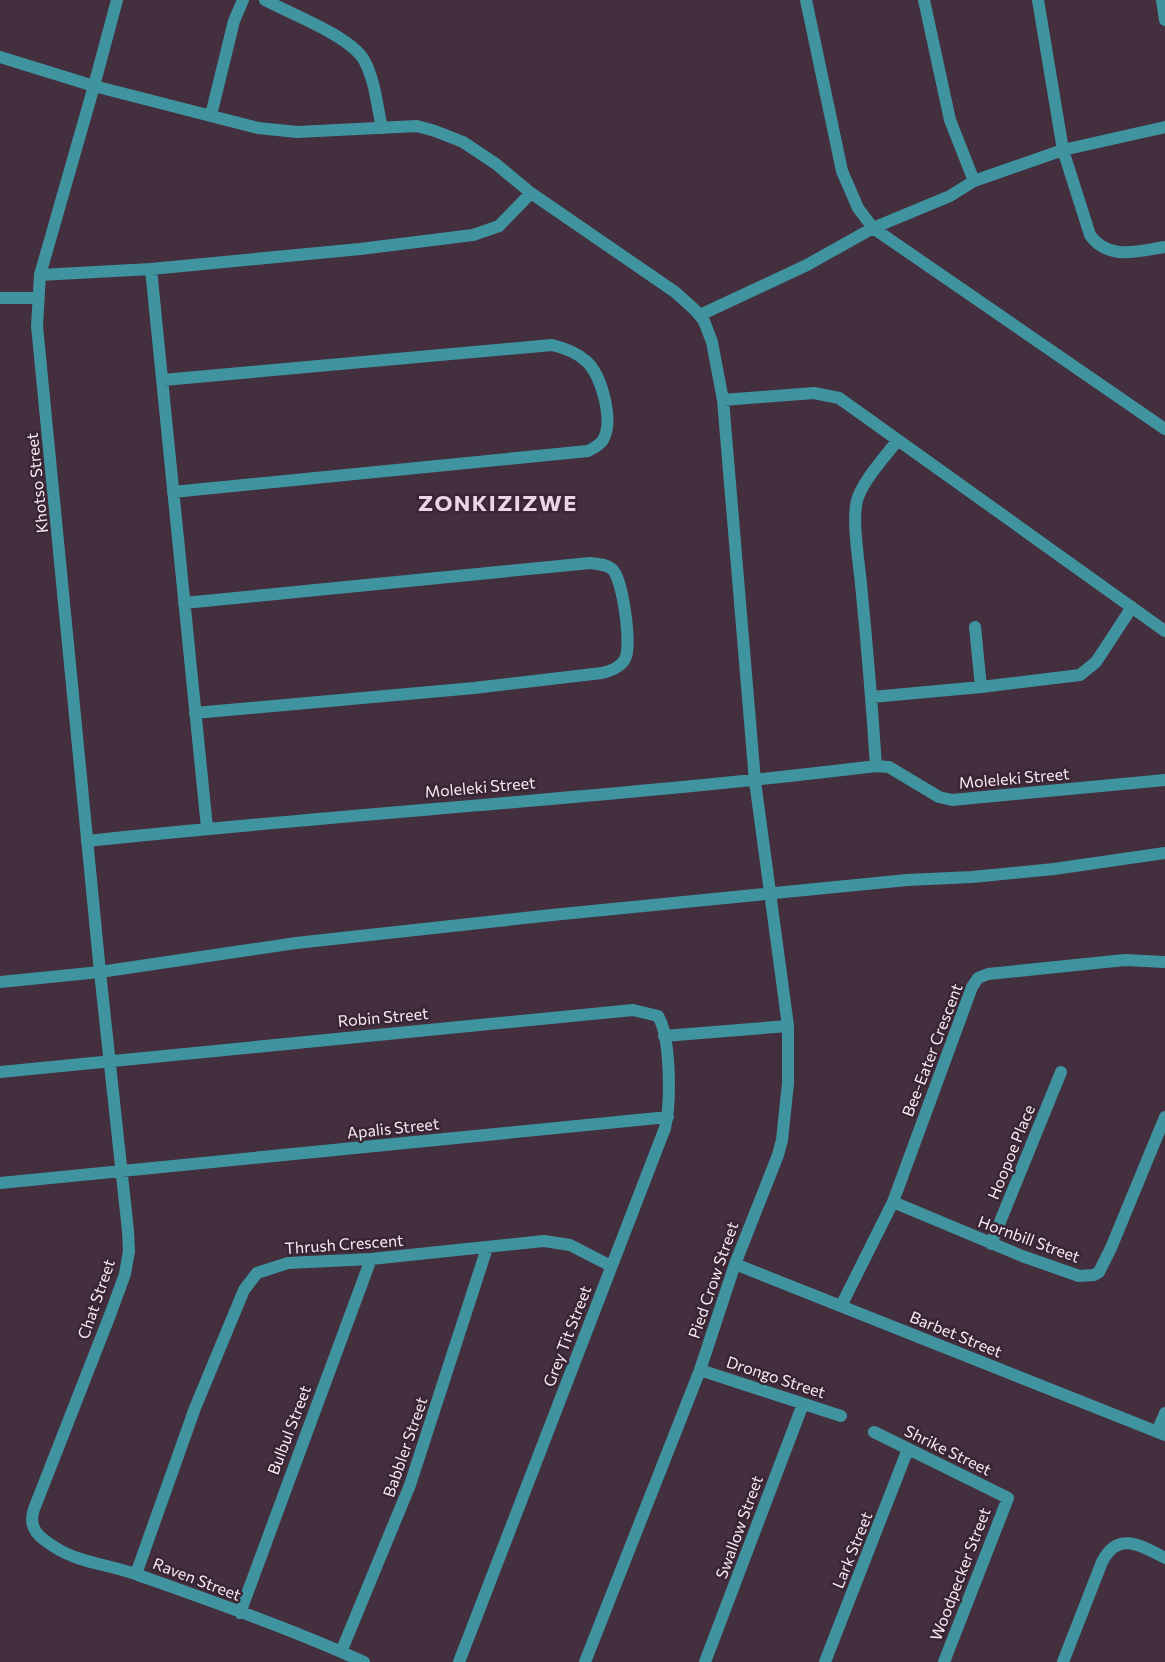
<svg xmlns="http://www.w3.org/2000/svg" width="1165" height="1662" font-family="Commissioner,sans-serif">
  <style>
    .lines { fill: none; stroke-linecap: round; stroke-linejoin: round }
    .minor { stroke: #3f949f; stroke-width: 12 }
    .tertiary { stroke: #3f949f; stroke-width: 12 }
    .labels { text-anchor: middle; stroke-width: 5; stroke-linejoin: round; paint-order: stroke }
    .street-label { font-size: 16px; fill: #f8eaf4; stroke: #392534 }
    .district-label { font-size: 22px; font-weight: bold; letter-spacing: 1.5px; fill: #efd3e7; stroke: #392534 }
  </style>
  <rect width="100%" height="100%" fill="#442f3f"/>
  <g class="lines">
    <path class="minor" d="M265 0C291 14 350 36 364 60 375 80 377 106 382 128
      M806 0 842 171 858 208 873 228 1165 429
      M924 0 950 120 974 181
      M1038 0 1063 150 1090 235C1108 261 1138 251 1165 247
      M1162 0 1165 20
      M0 57 94 86 258 128 297 132 417 126 435 131 463 142 496 164 531 193 675 292 695 310 704 321 712 342 723 400 755 781 788 1026V1083L782 1140 778 1155 735 1264 700 1370 585 1662
      M211 115 234 21 243 0
      M151 269 207 828
      M40 275 151 269 360 249 473 235 499 226 531 193
      M0 298H38
      M700 315 807 265 873 228 950 196 974 181 1063 150 1165 127
      M163 380 552 345C565 348 576 352 586 361 602 375 614 421 603 440 600 445 594 448 588 451L173 492
      M723 400 814 393 839 398 1165 631
      M184 603 590 563C598 564 606 564 612 569 623 579 632 646 625 659 620 668 611 671 602 673L474 688 195 713
      M975 627 981 687
      M872 697 981 687 1080 675 1096 662 1132 607
      M876 766C872 705 867 645 861 584 859 562 851 517 858 497 866 477 884 458 897 441
      M87 841C350 813 614 798 876 766L889 767 939 797 952 800 1165 780
      M100 972 128 1231 129 1251 125 1274 110 1315 34 1509C27 1529 40 1538 56 1548 80 1563 112 1565 138 1575 214 1602 291 1629 364 1662
      M664 1036 788 1026
      M0 1072 633 1010 658 1016C671 1038 671 1103 665 1128L459 1662
      M0 1183 668 1117
      M893 1202 1022 1256 1079 1276 1094 1275 1099 1272 1111 1248 1165 1117
      M991 1244 1061 1072
      M735 1264 1165 1435
      M841 1306 893 1202 972 987 978 978 988 974 1125 960 1165 962
      M700 1370 841 1416
      M874 1432 1008 1498 944 1662
      M1157 1432 1165 1413
      M136 1574 195 1408 244 1290 257 1273 288 1263 371 1259 544 1241 570 1245 611 1266
      M240 1613 371 1259
      M341 1652 410 1485 487 1248
      M705 1662 803 1404
      M825 1662 908 1449
      M1063 1662 1102 1562C1118 1530 1142 1546 1165 1558"/>
    <path class="tertiary" d="M100 972 37 326 40 275 94 86 117 0
      M0 982 100 972 296 943 552 915 907 880 972 877 1054 869 1165 853"/>
  </g>
  <g class="labels">
    <g class="street-label">
      <text transform="translate(37 483) rotate(-96)" y="6">Khotso Street</text>
      <text transform="translate(1014 778) rotate(-5)" y="6">Moleleki Street</text>
      <text transform="translate(480 787) rotate(-5)" y="6">Moleleki Street</text>
      <text transform="translate(383 1017) rotate(-5)" y="6">Robin Street</text>
      <text transform="translate(932 1050) rotate(-69)" y="6">Bee-Eater Crescent</text>
      <text transform="translate(393 1128) rotate(-6)" y="6">Apalis Street</text>
      <text transform="translate(1011 1152) rotate(-68)" y="6">Hoopoe Place</text>
      <text transform="translate(1029 1239) rotate(20)" y="6">Hornbill Street</text>
      <text transform="translate(344 1244) rotate(-4)" y="6">Thrush Crescent</text>
      <text transform="translate(713 1280) rotate(-71)" y="6">Pied Crow Street</text>
      <text transform="translate(96 1299) rotate(-71)" y="6">Chat Street</text>
      <text transform="translate(956 1334) rotate(22)" y="6">Barbet Street</text>
      <text transform="translate(567 1336) rotate(-69)" y="6">Grey Tit Street</text>
      <text transform="translate(776 1377) rotate(18)" y="6">Drongo Street</text>
      <text transform="translate(289 1430) rotate(-69)" y="6">Bulbul Street</text>
      <text transform="translate(405 1447) rotate(-71)" y="6">Babbler Street</text>
      <text transform="translate(948 1450) rotate(26)" y="6">Shrike Street</text>
      <text transform="translate(739 1527) rotate(-70)" y="6">Swallow Street</text>
      <text transform="translate(852 1550) rotate(-68)" y="6">Lark Street</text>
      <text transform="translate(960 1574) rotate(-69)" y="6">Woodpecker Street</text>
      <text transform="translate(197 1579) rotate(21)" y="6">Raven Street</text>
    </g>
    <g class="district-label">
      <text x="498" y="511">ZONKIZIZWE</text>
    </g>
  </g>
</svg>
